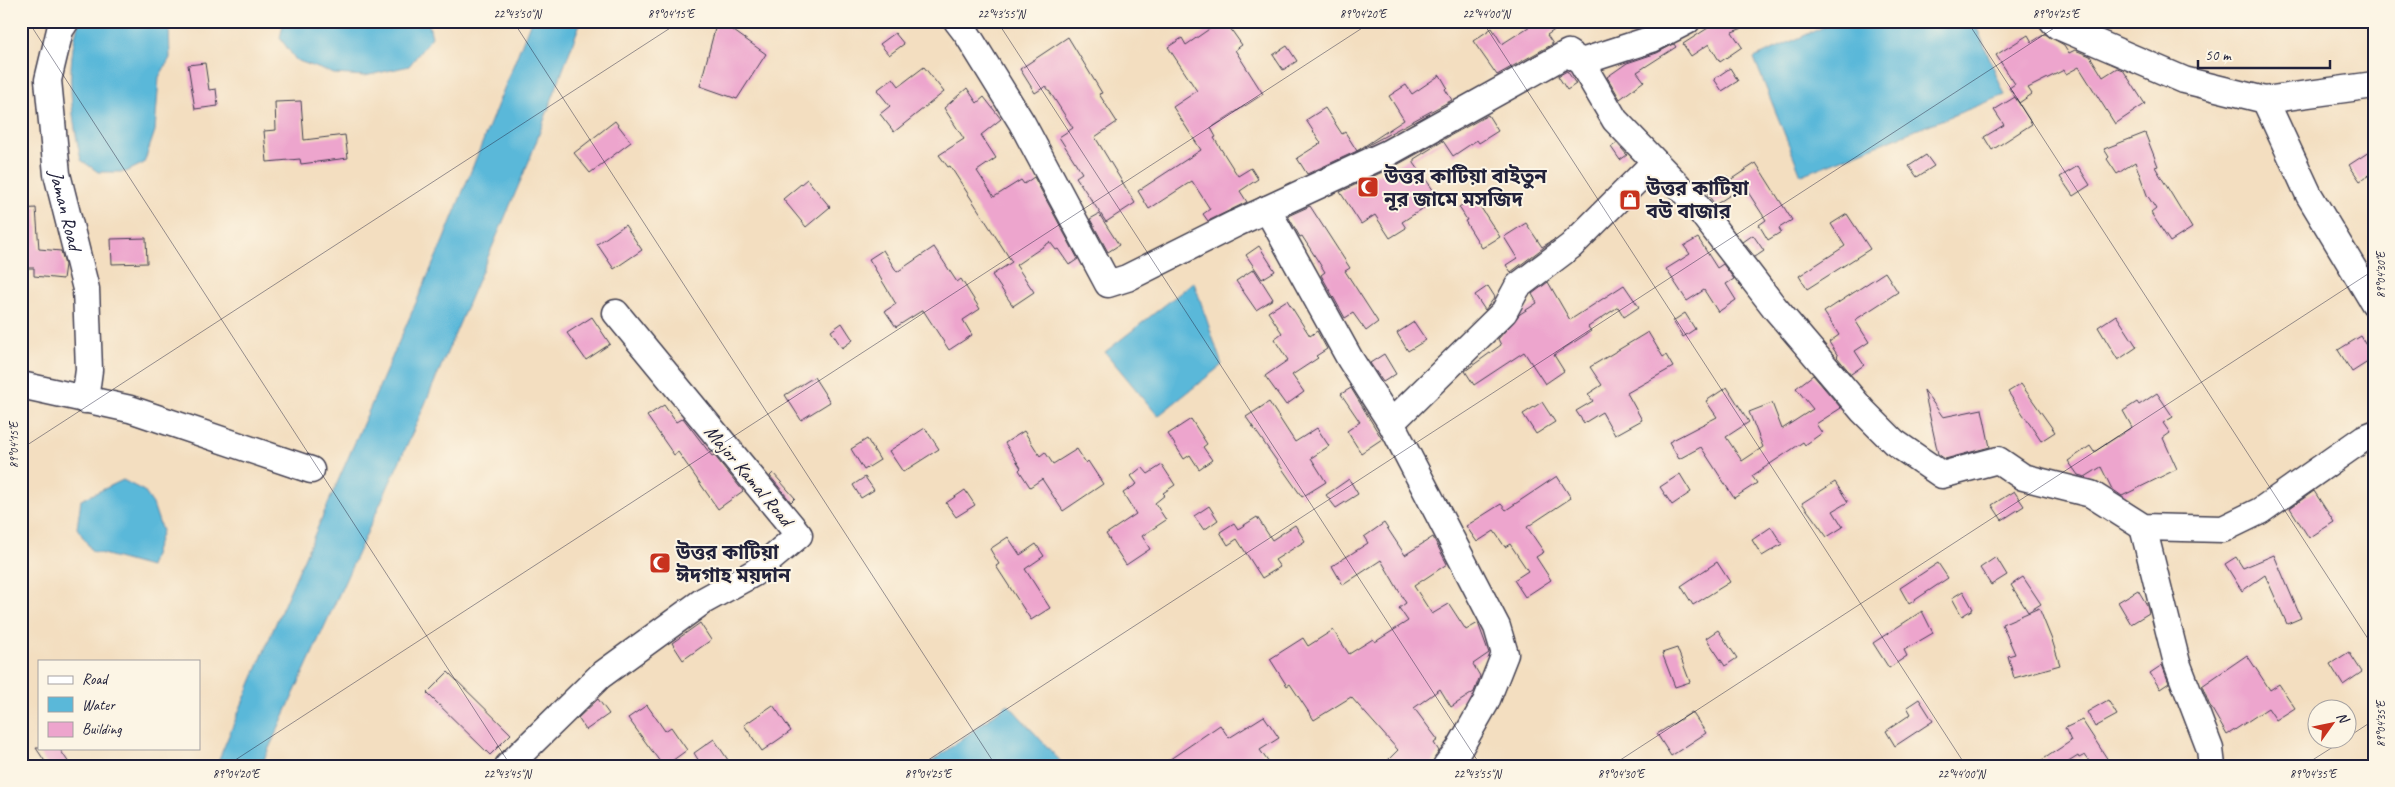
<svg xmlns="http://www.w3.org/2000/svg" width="2395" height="787" font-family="Caveat,'Noto Sans Bengali',sans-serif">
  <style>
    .water { fill: #5ab8d9; stroke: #3e6d8a }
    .building { fill: #eda5cd }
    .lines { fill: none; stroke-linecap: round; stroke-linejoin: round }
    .minor-casing { stroke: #413e4f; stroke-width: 29 }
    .minor { stroke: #fff; stroke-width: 26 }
    .ticks { fill: none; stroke: #22223b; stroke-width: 1; stroke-opacity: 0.45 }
    .labels { text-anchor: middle; stroke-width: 4; stroke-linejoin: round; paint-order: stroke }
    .poi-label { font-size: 20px; font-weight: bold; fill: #22223b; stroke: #fcf5e5; text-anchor: start }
    .street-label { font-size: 20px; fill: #22223b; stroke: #fcf5e5 }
    .neatline { fill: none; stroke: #22223b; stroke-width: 2 }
    .ticks-label { font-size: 12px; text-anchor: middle; fill: #22223b }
  </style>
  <rect width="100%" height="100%" fill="#fcf5e5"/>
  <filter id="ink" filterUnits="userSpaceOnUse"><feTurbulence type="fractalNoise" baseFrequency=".02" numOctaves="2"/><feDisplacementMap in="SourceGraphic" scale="10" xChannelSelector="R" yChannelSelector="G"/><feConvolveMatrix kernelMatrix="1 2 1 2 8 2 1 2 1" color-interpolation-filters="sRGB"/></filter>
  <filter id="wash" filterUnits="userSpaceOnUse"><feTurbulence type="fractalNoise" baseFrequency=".0096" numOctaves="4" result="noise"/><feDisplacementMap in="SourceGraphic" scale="20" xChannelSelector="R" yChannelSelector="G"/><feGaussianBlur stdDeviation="1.12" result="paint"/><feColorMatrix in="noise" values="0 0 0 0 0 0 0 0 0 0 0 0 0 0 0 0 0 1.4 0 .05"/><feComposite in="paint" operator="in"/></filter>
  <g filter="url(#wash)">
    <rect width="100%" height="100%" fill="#f3dec0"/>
    <path class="water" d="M79 21 169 23 170 58 159 77 155 131 144 163 126 172H98L81 160C71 114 65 67 79 21Z
      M284 21H428L432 37 409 66 365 76 334 74 296 60 280 38Z
      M531 21H581L529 161 416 425 261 766H216L278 618 443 241Z
      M1837 21H1974L2005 95 1801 175 1754 58Z
      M1194 282 1222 365 1158 416 1105 352Z
      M123 480 144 491 153 504 162 531 150 567 92 551 77 528 81 500Z
      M1008 704 1062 763V766H926Z"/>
    <g id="blocks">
      <path class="building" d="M717 21H720L766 54 737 99 700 86Z
        M1221 21H1225L1242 45 1235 50 1263 94 1211 128 1216 137 1214 138 1238 176 1251 168 1258 179 1240 191 1247 202 1208 221 1203 214 1210 209 1192 181 1149 209 1138 191 1201 150 1173 107 1197 91 1168 47 1182 38 1186 45Z
        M1538 21H1568L1547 35 1553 44 1497 75 1473 41 1492 28 1502 44Z
        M1714 21H1756V23L1732 32 1742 47 1720 62 1709 44 1691 56 1683 44 1708 28 1707 24Z
        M895 33 904 44 889 55 880 44Z
        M2045 34 2064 45 2069 53 2075 50 2090 56 2103 77 2117 68 2123 70 2145 104 2115 124 2079 67 2066 74 2064 70 2028 88 2032 94 2019 103 2009 88 2015 84 1996 55 2028 35 2032 42Z
        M1068 37 1102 93 1099 94 1117 122 1095 137 1135 203 1106 222 1076 177 1082 173 1059 137 1073 128 1046 86 1035 93 1020 69Z
        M1674 44 1676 47 1637 72 1644 81 1620 99 1607 77 1627 63 1657 53Z
        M1287 46 1297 61 1283 70 1273 55Z
        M205 63 209 90 216 89 218 106 195 109 188 65Z
        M924 67 944 92 894 132 880 114 890 106 877 90 893 78 899 86Z
        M1730 68 1738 81 1722 91 1714 79Z
        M1567 71 1576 84 1567 90 1558 76Z
        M1440 75 1447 87 1445 89 1452 100 1357 151 1404 120 1389 96 1406 85 1412 94Z
        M967 88 977 103 984 97 1001 119 981 135 996 158 977 171 994 197 1021 180 1024 184 1034 177 1078 259 1069 265 1058 249 1056 250 1050 242 1016 265 1034 292 1013 306 992 275 1012 262 950 166 948 167 939 155 964 139 944 108Z
        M2015 97 2032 124 1992 150 1984 137 2004 125 1994 110Z
        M301 101 304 140 345 135 348 158 301 164 300 159 267 162 264 131 276 130 275 102Z
        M1325 108 1342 134 1345 132 1357 151 1307 174 1297 158 1321 143 1306 120Z
        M1488 115 1498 131 1479 143 1477 140 1453 156 1443 141 1414 159V163L1439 198 1402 222 1406 228 1390 238 1375 215 1361 224 1340 192 1395 166Z
        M615 121 631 142 590 173 574 153Z
        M2145 133 2158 166 2155 167 2192 228 2170 242 2151 213 2156 209 2147 195 2135 162 2117 174 2107 159 2109 157 2104 149Z
        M1617 143 1627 155 1620 160 1611 147Z
        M2369 152 2374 160V172L2360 181 2349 165Z
        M1926 155 1934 166 1917 177 1909 166Z
        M1756 163 1792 220 1779 228 1781 232 1768 240 1759 225 1766 220 1744 186 1715 205 1705 190 1727 176 1730 180Z
        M2078 166 2090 185 2073 196 2060 177Z
        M807 179 830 207 806 227 783 199Z
        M1474 197 1500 237 1482 248 1465 221 1467 220 1459 207Z
        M1310 206 1350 268 1345 271 1378 322 1366 331 1353 313 1345 318 1321 275 1325 272 1302 236 1300 237 1288 216Z
        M36 208 39 249 61 251 65 265 63 279 34 276V268H21V209Z
        M1099 214 1119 245 1108 252 1090 219Z
        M1847 214 1870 249 1807 289 1799 276 1845 246 1831 224Z
        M1526 223 1542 247 1555 239 1511 272 1506 265 1517 258 1504 237Z
        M625 225 642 250 614 269 597 244Z
        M1753 235 1764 251 1755 257 1743 242Z
        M146 238 147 263 112 264 111 239Z
        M1698 238 1717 268 1723 264 1734 279 1726 284 1736 300 1718 312 1704 290 1687 301 1666 269 1690 254 1684 246Z
        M1259 246 1275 271 1262 279 1246 255Z
        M934 247 957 282 961 279 980 309 963 320 972 335 949 350 923 310 896 327 885 311 896 304 869 259 883 250 897 272Z
        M1254 269 1273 299 1256 310 1236 281Z
        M1885 272 1898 292 1855 320 1869 342 1855 351 1864 365 1851 374 1837 357 1838 356 1829 342 1839 335 1824 312Z
        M1548 282 1570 320 1624 285 1639 307 1624 317 1618 307 1588 327 1591 331 1554 355 1564 371 1545 384 1524 352 1474 385 1465 371 1501 345 1498 339 1520 314 1537 303 1532 294Z
        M1488 286 1495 297 1485 310 1475 295Z
        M1287 300 1310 336 1317 331 1327 349 1316 356 1318 358 1292 375 1304 392 1286 405 1265 376 1288 360 1274 339 1282 333 1268 312Z
        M1685 313 1695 329 1683 337 1673 321Z
        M2116 315 2137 347 2118 360 2098 327Z
        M592 317 610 344 586 360 567 333Z
        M1414 322 1426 340 1408 351 1397 333Z
        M842 323 853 340 842 348 831 331Z
        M1648 332 1663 357 1666 355 1673 367 1627 393 1642 420 1615 435 1602 412 1584 423 1576 411 1593 401 1588 394 1602 385 1590 367Z
        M2361 336 2374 358 2352 372 2338 350Z
        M1384 354 1396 374 1383 382 1370 363Z
        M1813 375 1841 408 1816 424 1822 433 1805 445 1803 442 1752 476 1757 483 1734 498 1701 447 1679 459 1669 442 1717 417 1706 401 1727 387 1749 422 1726 437 1742 461 1763 447 1749 412 1772 403 1782 429 1813 409 1796 388Z
        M814 377 830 402 801 420 785 395Z
        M2021 384 2055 432 2041 441 2008 392Z
        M1351 388 1382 439 1361 453 1347 431 1360 422 1341 394Z
        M1924 390 1943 417 1982 409 1990 447 1945 459 1938 454Z
        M2157 393 2173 417 2163 423 2170 433 2163 438 2177 469 2122 496 2112 489 2101 467 2085 477 2078 475 2068 461 2090 446 2094 452 2132 427 2123 411 2137 402 2139 405Z
        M1269 402 1295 442 1317 428 1329 446 1311 458 1326 482 1302 497 1246 417Z
        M1542 402 1555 422 1536 434 1523 414Z
        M664 405 676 422 683 418 712 456 714 455 743 491 718 509 678 452 674 455 647 416Z
        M1191 419 1207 444 1203 447 1212 460 1199 469 1190 455 1184 459 1168 434Z
        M925 428 939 449 903 472 889 451Z
        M1024 431 1040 456 1045 452 1053 464 1077 449 1086 463 1088 461 1103 484 1063 511 1042 479 1030 487 1019 470 1021 468 1005 443Z
        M867 439 880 460 864 470 851 449Z
        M1162 465 1175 485 1163 493 1165 495 1155 503 1166 520 1142 536 1150 549 1126 565 1106 534 1136 514 1123 493 1137 484 1131 476 1142 467 1148 474Z
        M773 473 795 498 791 502 770 476Z
        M1680 474 1691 492 1672 505 1660 487Z
        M1557 476 1571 498 1527 527 1544 552 1536 557 1551 580 1525 597 1514 580 1528 571 1510 544 1505 547 1494 531 1477 542 1466 526 1501 504 1506 510Z
        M865 477 874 490 861 498 853 485Z
        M1349 479 1358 494 1336 508 1326 495Z
        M1835 482 1848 502 1833 511 1843 527 1827 537 1802 503Z
        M965 490 975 505 956 517 946 503Z
        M2014 491 2024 506 2002 520 1992 505Z
        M2314 491 2334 522 2309 538 2290 508Z
        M1209 506 1218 520 1204 530 1194 516Z
        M1257 517 1272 540 1295 525 1305 541 1275 560 1280 567 1262 578 1237 539 1228 545 1220 532 1234 523 1238 529Z
        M1384 523 1405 555 1433 537 1447 564 1414 586 1432 614 1449 604 1466 630 1478 623 1489 653 1473 664 1480 676 1474 692 1451 707 1440 689 1414 708 1438 740 1434 743 1439 751 1431 766H1382L1398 750 1351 697 1314 720 1290 684 1287 686 1270 659 1303 638 1308 646 1333 630 1349 654 1373 639 1375 642 1408 621 1399 608 1406 603 1381 560 1343 585 1332 566 1368 543 1364 537Z
        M1771 527 1782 544 1762 556 1752 540Z
        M1008 537 1020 555 1036 544 1044 556 1025 569 1050 608 1031 620 996 566 999 564 990 549Z
        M2274 555 2301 618 2287 624 2265 575 2242 591 2225 564 2236 557 2243 568Z
        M1996 557 2007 575 1991 585 1980 568Z
        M1717 562 1730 582 1693 605 1681 586Z
        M1938 563 1948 578 1909 604 1900 588Z
        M2023 577 2041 604 2028 612 2011 585Z
        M2138 590 2147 605 2149 613 2131 624 2118 602Z
        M1963 591 1973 609 1962 616 1952 598Z
        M2039 608 2052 640 2060 665 2014 678 2008 656 2015 654 2002 624Z
        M1922 611 1933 633 1904 650 1907 656 1889 668 1873 643Z
        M700 623 711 640 683 660 672 643Z
        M1718 630 1737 658 1725 666 1706 638Z
        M1677 648 1690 682 1675 687 1662 653Z
        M2349 652 2362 672 2343 685 2330 664Z
        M2247 655 2270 690 2279 684 2295 708 2276 720 2268 708 2227 735 2209 704 2202 686Z
        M2162 665 2169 683 2160 689 2150 673Z
        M448 672 511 734 490 755 427 693Z
        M598 699 609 714 586 730 578 718Z
        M1919 699 1933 721 1895 746 1886 731 1911 714 1907 707Z
        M2108 700 2117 715 2095 727 2087 712Z
        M647 705 665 731 671 727 687 750 665 766H663L628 718Z
        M773 705 791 731 762 751 744 725Z
        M1692 712 1706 733 1671 756 1657 734Z
        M1264 716 1279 738 1260 750 1271 766H1160L1220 725 1229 738Z
        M2082 720 2112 766H2092L2085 755 2079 758 2078 756 2062 766H2033L2071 741 2065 728Z
        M714 739 732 766H702L694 753Z
        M36 748H59L71 766H48Z"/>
    </g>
  </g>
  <g filter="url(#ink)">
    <use href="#blocks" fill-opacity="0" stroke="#413e4f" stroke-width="1"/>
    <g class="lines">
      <g class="minor-casing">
        <g id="minor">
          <path id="s1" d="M66 21 60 30 48 80 57 174 86 289 89 370 85 400"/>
          <path d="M957 21 967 34 1022 123 1108 284 1127 278 1235 224 1388 153 1568 53 1581 62 1615 120 1692 200 1775 308 1863 411 1894 442 1942 475 1998 460 2023 477 2091 494 2143 527 2223 529 2260 511 2364 438 2374 434"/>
          <path d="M2053 21 2058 26 2184 80 2265 100 2309 195 2374 303"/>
          <path d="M1581 62 1652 39 1687 21"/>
          <path d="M2265 100 2374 85"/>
          <path d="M1267 209 1350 359 1391 423 1497 627 1505 654 1486 702 1459 749 1446 766"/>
          <path d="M21 385 130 409 311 470"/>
          <path d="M1391 423 1504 312 1518 286 1571 246 1655 162"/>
          <path d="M2143 527 2177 663 2210 749 2212 766"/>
          <path d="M508 766 600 676 703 601 754 573 799 535 616 313"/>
        </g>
      </g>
      <use href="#minor" class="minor"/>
    </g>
  </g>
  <path class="ticks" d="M28 21 511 766M513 21 996 766M997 21 1481 766M1482 21 1966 766M1967 21 2374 648M21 449 681 21M2348 737 2374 720M21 757 27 766M226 766 1373 21M919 766 2065 21M1611 766 2374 270M2303 766 2344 740"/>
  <defs>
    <g id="mosque-square" transform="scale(1.125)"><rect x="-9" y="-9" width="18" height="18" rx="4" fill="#c8321e" stroke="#fcf5e5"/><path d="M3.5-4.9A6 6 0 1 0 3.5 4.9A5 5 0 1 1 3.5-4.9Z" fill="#fff"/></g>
    <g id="shop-square" transform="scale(1.125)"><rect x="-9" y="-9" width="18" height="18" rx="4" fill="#c8321e" stroke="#fcf5e5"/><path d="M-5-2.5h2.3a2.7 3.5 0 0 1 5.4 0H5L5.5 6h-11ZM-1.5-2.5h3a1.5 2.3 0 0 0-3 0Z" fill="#fff"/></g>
  </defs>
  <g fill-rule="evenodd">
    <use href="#mosque-square" x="1368" y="187"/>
    <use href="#shop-square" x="1630" y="200"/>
    <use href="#mosque-square" x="660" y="563"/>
  </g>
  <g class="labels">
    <g class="poi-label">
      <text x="1384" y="183">উত্তর কাটিয়া বাইতুন<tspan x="1384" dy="23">নূর জামে মসজিদ</tspan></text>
      <text x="1646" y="195">উত্তর কাটিয়া<tspan x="1646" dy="23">বউ বাজার</tspan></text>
      <text x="676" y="559">উত্তর কাটিয়া<tspan x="676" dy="23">ঈদগাহ ময়দান</tspan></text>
    </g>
    <g class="street-label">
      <text dy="7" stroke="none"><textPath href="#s1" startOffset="194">Jaman Road</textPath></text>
      <text transform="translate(749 475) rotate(50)" y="7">Major Kamal Road</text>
    </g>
  </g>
  <rect width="2395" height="787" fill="none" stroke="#fcf5e5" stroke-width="55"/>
  <rect x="38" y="660" width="162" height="90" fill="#fcf5e5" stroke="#a5a1a1"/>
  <rect x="48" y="676" width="25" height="8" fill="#ffffff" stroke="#a5a1a1"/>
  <text x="82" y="684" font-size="15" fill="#22223b">Road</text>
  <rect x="48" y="697" width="25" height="15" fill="#5ab8d9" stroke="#a5a1a1"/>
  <text x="82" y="710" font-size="15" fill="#22223b">Water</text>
  <rect x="48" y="722" width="25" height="15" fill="#eda5cd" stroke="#a5a1a1"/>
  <text x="82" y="734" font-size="15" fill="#22223b">Building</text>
  <g transform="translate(2332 724) rotate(57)"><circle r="24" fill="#fcf5e5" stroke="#a5a1a1"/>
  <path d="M0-4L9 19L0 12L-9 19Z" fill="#c8321e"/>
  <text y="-8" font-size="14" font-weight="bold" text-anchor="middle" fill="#22223b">N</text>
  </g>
  <path d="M2198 60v8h132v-8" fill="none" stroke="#22223b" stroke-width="2.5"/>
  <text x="2205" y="60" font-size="15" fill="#22223b" stroke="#fcf5e5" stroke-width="4" paint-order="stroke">50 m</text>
  <rect x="28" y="28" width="2340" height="732" class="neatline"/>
  <g class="ticks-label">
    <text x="517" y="18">22°43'50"N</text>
    <text x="671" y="18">89°04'15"E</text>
    <text x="1001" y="18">22°43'55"N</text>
    <text x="1363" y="18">89°04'20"E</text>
    <text x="1486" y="18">22°44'00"N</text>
    <text x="2056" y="18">89°04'25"E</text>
    <text transform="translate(2381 275) rotate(-90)" y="4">89°04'30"E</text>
    <text transform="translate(14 445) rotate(-90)" y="4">89°04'15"E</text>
    <text transform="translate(2381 724) rotate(-90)" y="4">89°04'35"E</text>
    <text x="236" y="778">89°04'20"E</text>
    <text x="507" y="778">22°43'45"N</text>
    <text x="928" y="778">89°04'25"E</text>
    <text x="1477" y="778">22°43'55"N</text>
    <text x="1621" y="778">89°04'30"E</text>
    <text x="1961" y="778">22°44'00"N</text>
    <text x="2313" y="778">89°04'35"E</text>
  </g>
</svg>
